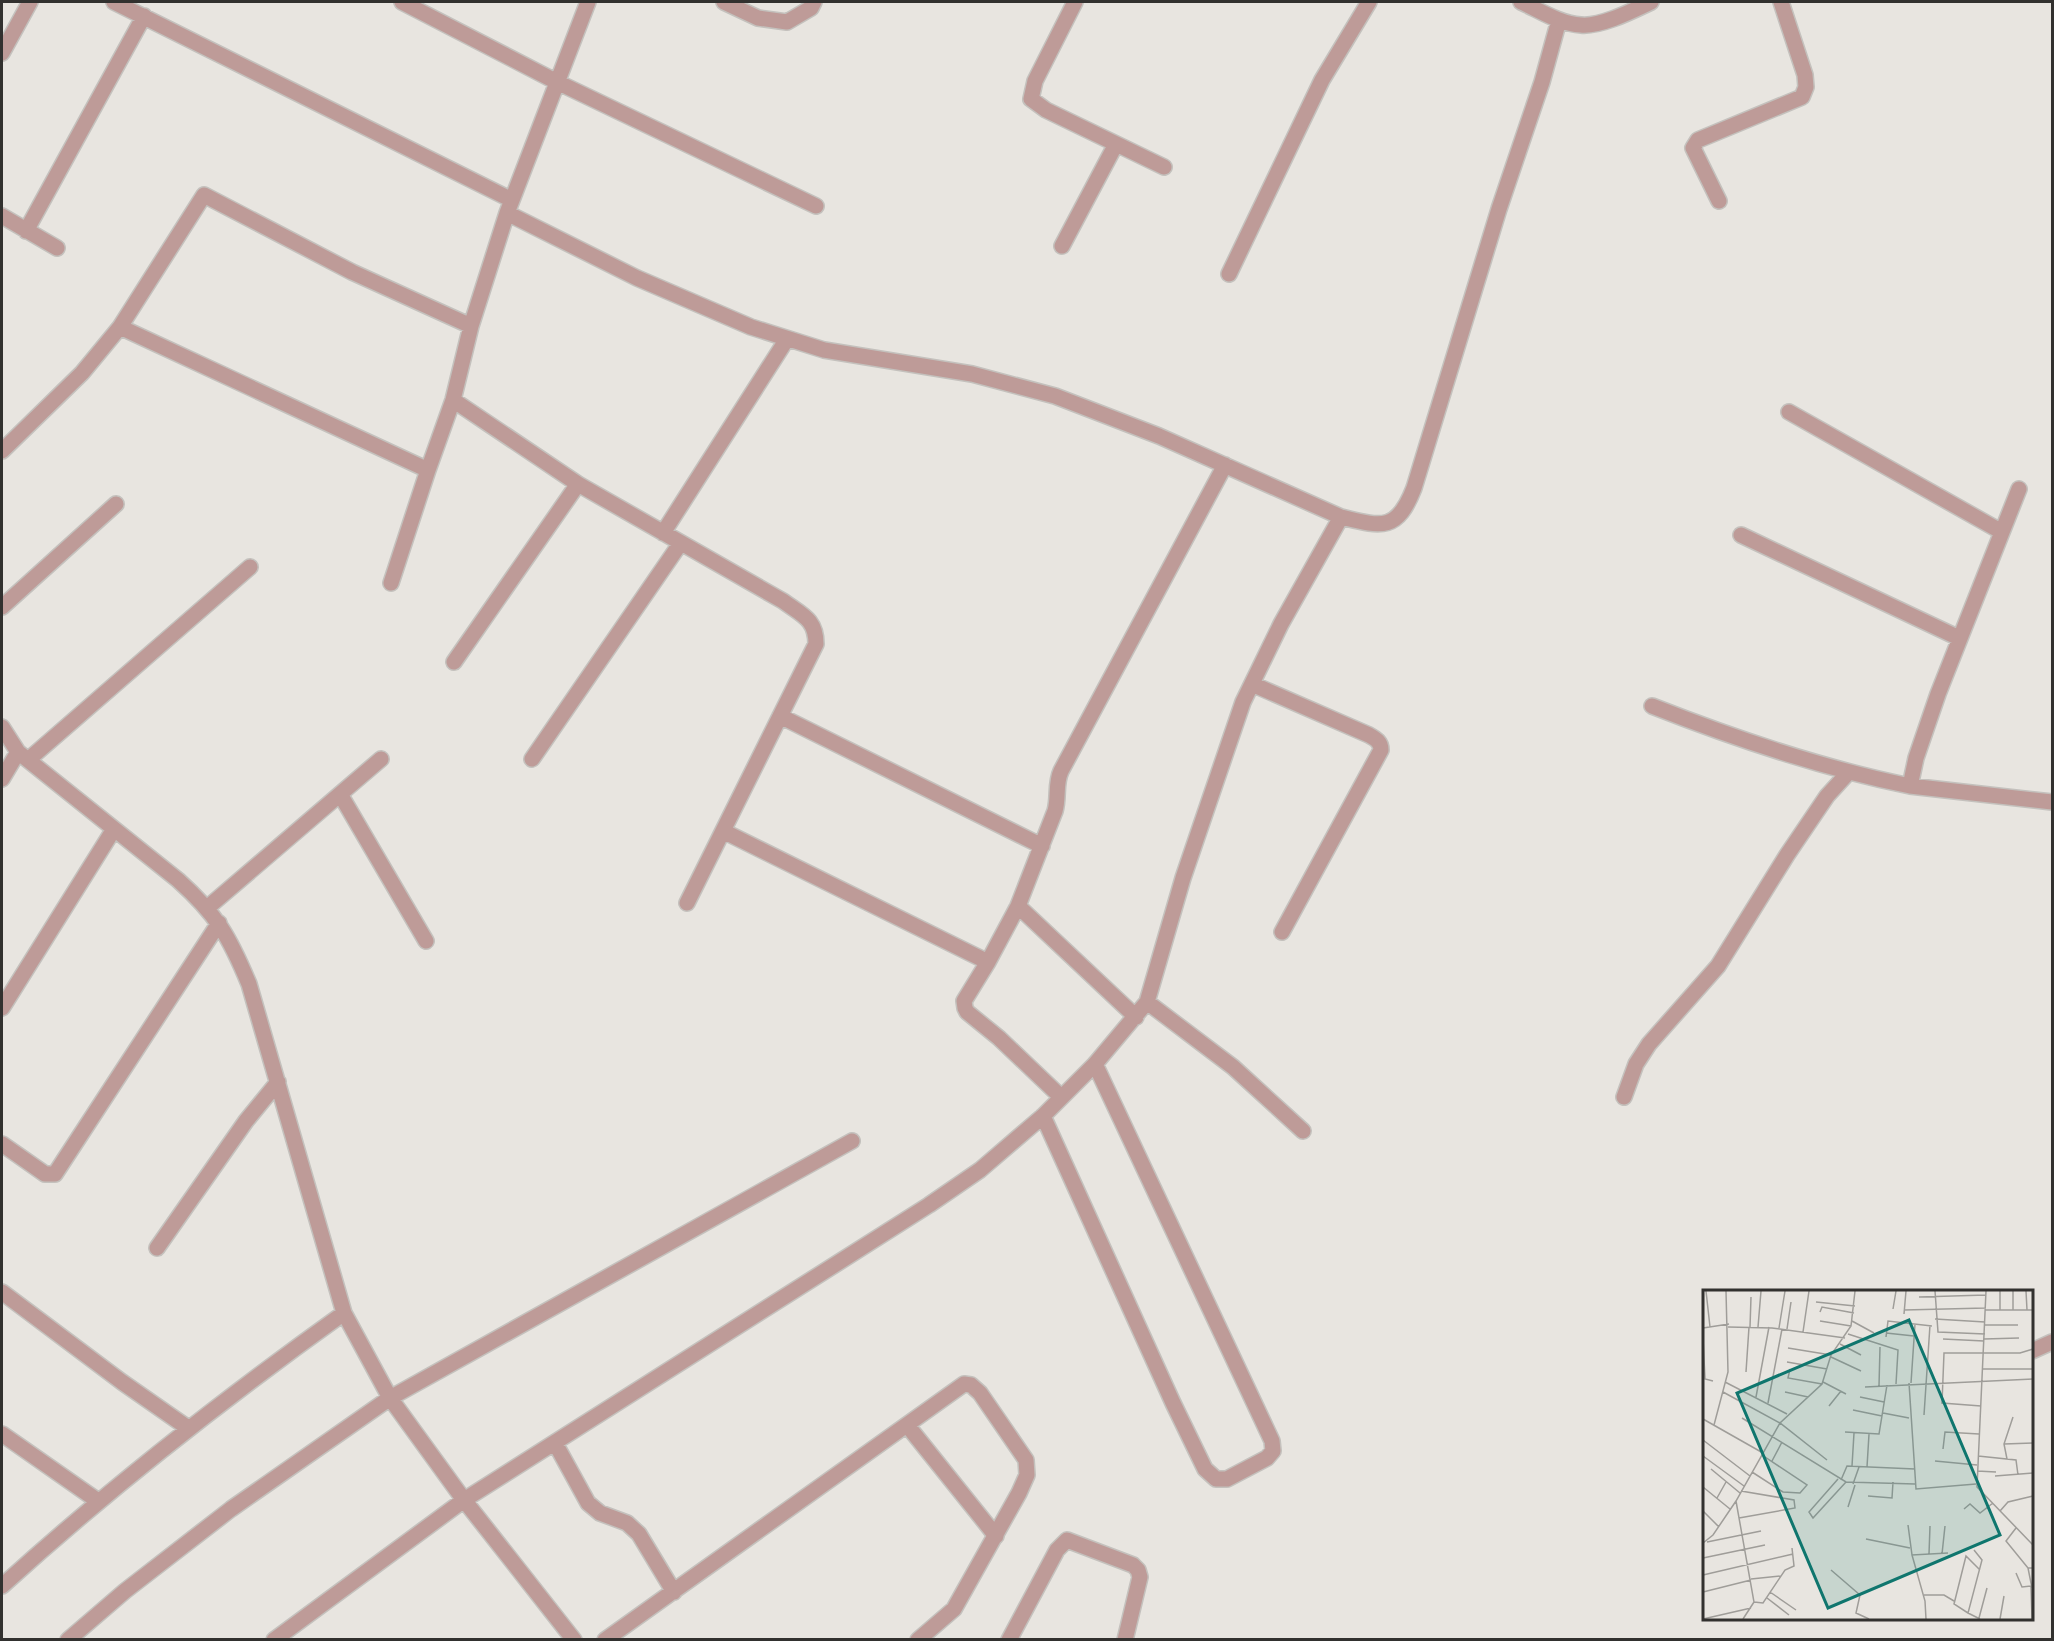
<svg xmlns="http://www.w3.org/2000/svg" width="2054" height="1641" font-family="'Exo 2',sans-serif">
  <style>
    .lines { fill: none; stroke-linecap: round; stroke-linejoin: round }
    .minor-casing { stroke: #c4c1bd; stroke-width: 18 }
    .minor { stroke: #be9b98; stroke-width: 15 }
    .inset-road { fill: none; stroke: #9f9d99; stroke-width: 1.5 }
    .view { fill: #0f766e; fill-opacity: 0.15; stroke: #0f766e; stroke-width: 3 }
    .inset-edge { fill: none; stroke: #32312f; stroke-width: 3 }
  </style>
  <rect width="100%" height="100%" fill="#e8e5e0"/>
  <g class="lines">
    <g class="minor-casing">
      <path id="minor" d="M114 2 512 200
        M402 2 557 82 816 206
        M724 2 758 18 787 22 811 8 814 2
        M1075 2 1035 81 1031 99 1046 110 1164 167
        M1521 2C1539 10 1560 24 1581 25 1601 27 1634 10 1651 2
        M2 53 30 2
        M1719 201 1693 148 1698 140 1802 97 1806 87 1805 75 1781 2
        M507 213 637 278 751 327 824 350 972 374 1055 396 1159 436 1341 517C1382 527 1397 532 1414 488L1499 209 1542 82 1559 20
        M2 216 57 248
        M26 231 144 16
        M1062 246 1116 144
        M1229 274 1322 80 1369 2
        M120 327 428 470
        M453 400 578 484 783 601C802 615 816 619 816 644L687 903
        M1789 412 2002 532
        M2 451 82 373 120 327 204 195 352 272 471 326
        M663 533 787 339
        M1741 535 1959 638
        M391 583 428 470 453 400 471 326 507 213 588 2
        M2 607 116 504
        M454 662 578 484
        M1252 684 1369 735C1376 739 1381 742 1381 750L1282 932
        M1652 706C1736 739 1821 768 1910 786L1916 758 1938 694 2019 489
        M780 716 1042 846
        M2 727 18 752 178 880C217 915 229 936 249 984L344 1313 390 1398 464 1500 574 1640
        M532 759 680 544
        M28 760 250 567
        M2 779 18 752
        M1910 786 2052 802
        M340 794 426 941
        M723 831 988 962
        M1018 906 1136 1017
        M207 908 381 759
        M1147 1002 1233 1067 1303 1131
        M2 1008 114 829
        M1061 1097 999 1038 967 1012 965 1008 964 1001 988 962 1018 906 1055 811C1059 797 1055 784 1061 771L1225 465
        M1624 1097 1636 1064 1649 1044 1718 966 1787 855 1827 796 1848 773
        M1043 1116 1173 1403 1205 1469 1216 1479H1227L1267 1458 1273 1451 1272 1441 1095 1064
        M2 1144 45 1174H55L219 923
        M157 1248 246 1121 278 1082
        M2 1292 122 1382 188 1428
        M2032 1351 2052 1342
        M907 1425 996 1536
        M2 1434 98 1501
        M555 1443 588 1503 600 1513 627 1523 639 1534 674 1592
        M2 1586C110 1488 225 1398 344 1313
        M68 1640 125 1591 231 1509 390 1398 852 1141
        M274 1640 464 1500 929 1205 980 1170 1043 1116 1095 1064 1147 1002 1183 878 1243 702 1281 624 1341 517
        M605 1640 964 1384 971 1385 980 1393 1026 1460 1027 1475 1019 1493 954 1609 918 1640
        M1009 1640 1057 1550 1067 1540 1133 1565 1138 1570 1140 1577 1125 1640"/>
    </g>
    <use href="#minor" class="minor"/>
  </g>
  <g transform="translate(1703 1290)">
    <rect width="330" height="330" fill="#e8e5e0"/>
    <path class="inset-road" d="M3 1 7 37M232 1 235 42 282 44M283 1 274 197 330 255M297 1V20M323 1 324 20M216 7 283 5M113 12 152 16M190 19 193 1M201 20 283 18M282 20H330M310 20V1M117 22 119 17 151 23M201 24 203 1M232 29 282 32M117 31 148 36M149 31 171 43M282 35H315M25 37 69 38 142 48M47 37 48 7M55 37 58 1M0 38 26 34M76 38 82 1M84 39 88 12M100 42 106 1M183 43 211 46M145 44 195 60 193 94M183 47 185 31 229 36M0 48 2 89 10 91M240 49 281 51M281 49 316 48M137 54 158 65M85 58 128 65M128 67 158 81M84 72 124 79M87 79 85 88 119 94M280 79H330M43 82 46 37M22 92 84 124M120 92 143 104M206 93 213 199 273 194M208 93 212 34M176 96 177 57M162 97 330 89M20 102 77 133 124 170M82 102 105 107M53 107 66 37M157 107 181 112M65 113 79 39M126 116 138 101M278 116 239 113 241 63H317L330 59M150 120 179 126M180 123 206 128M221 125 227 35M39 128 143 192 212 194M0 129 60 163M11 135 25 82 23 1M142 142 176 144 184 95M0 150 47 186M301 154 330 153M240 159 242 142 276 144M0 166 41 196M275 166 313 170 315 185M304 169 301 154 310 127M69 171 79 152M232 171 274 175M149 176 151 143M164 177 166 144M8 179 37 203M274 181 293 182M49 182 80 202 97 203 104 195 59 165M292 186 330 183M135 189 106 222 110 228 143 192M138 190 144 176 212 179M150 194 156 177M0 197 27 219M165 206 189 208 190 192M14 208 23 192M33 211 51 312 40 329M145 217 152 195M261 219 267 214 277 223 290 213M0 221 16 237M297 221 305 212 330 206M36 228 92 218 91 210 38 201M205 235 209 265 245 263M313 238 303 251 325 278H330M163 249 207 258M4 252 58 241M0 253 10 245 33 211 77 133 119 94 128 65 148 36 152 1M271 260 279 270 265 323 277 329M226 264 227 236M239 264 242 236M209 265 222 311 223 329M0 268 62 255M325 278 329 298M128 280 157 305 153 323 166 329M313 283 319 297 328 296M0 285 90 264M48 289 78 286M328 297 329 329M0 302 48 290M67 302 93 320M221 305H241L251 311M64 308 86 325M51 312 60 313 82 280 91 276 89 258M265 323 251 314 263 266 277 280M276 328 284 298M0 329 48 318M297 329 301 306"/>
    <path class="view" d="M206 30 297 245 125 318 34 103Z"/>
    <rect width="330" height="330" class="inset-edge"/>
  </g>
  <rect width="2054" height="1641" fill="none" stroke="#32312f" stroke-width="6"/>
</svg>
